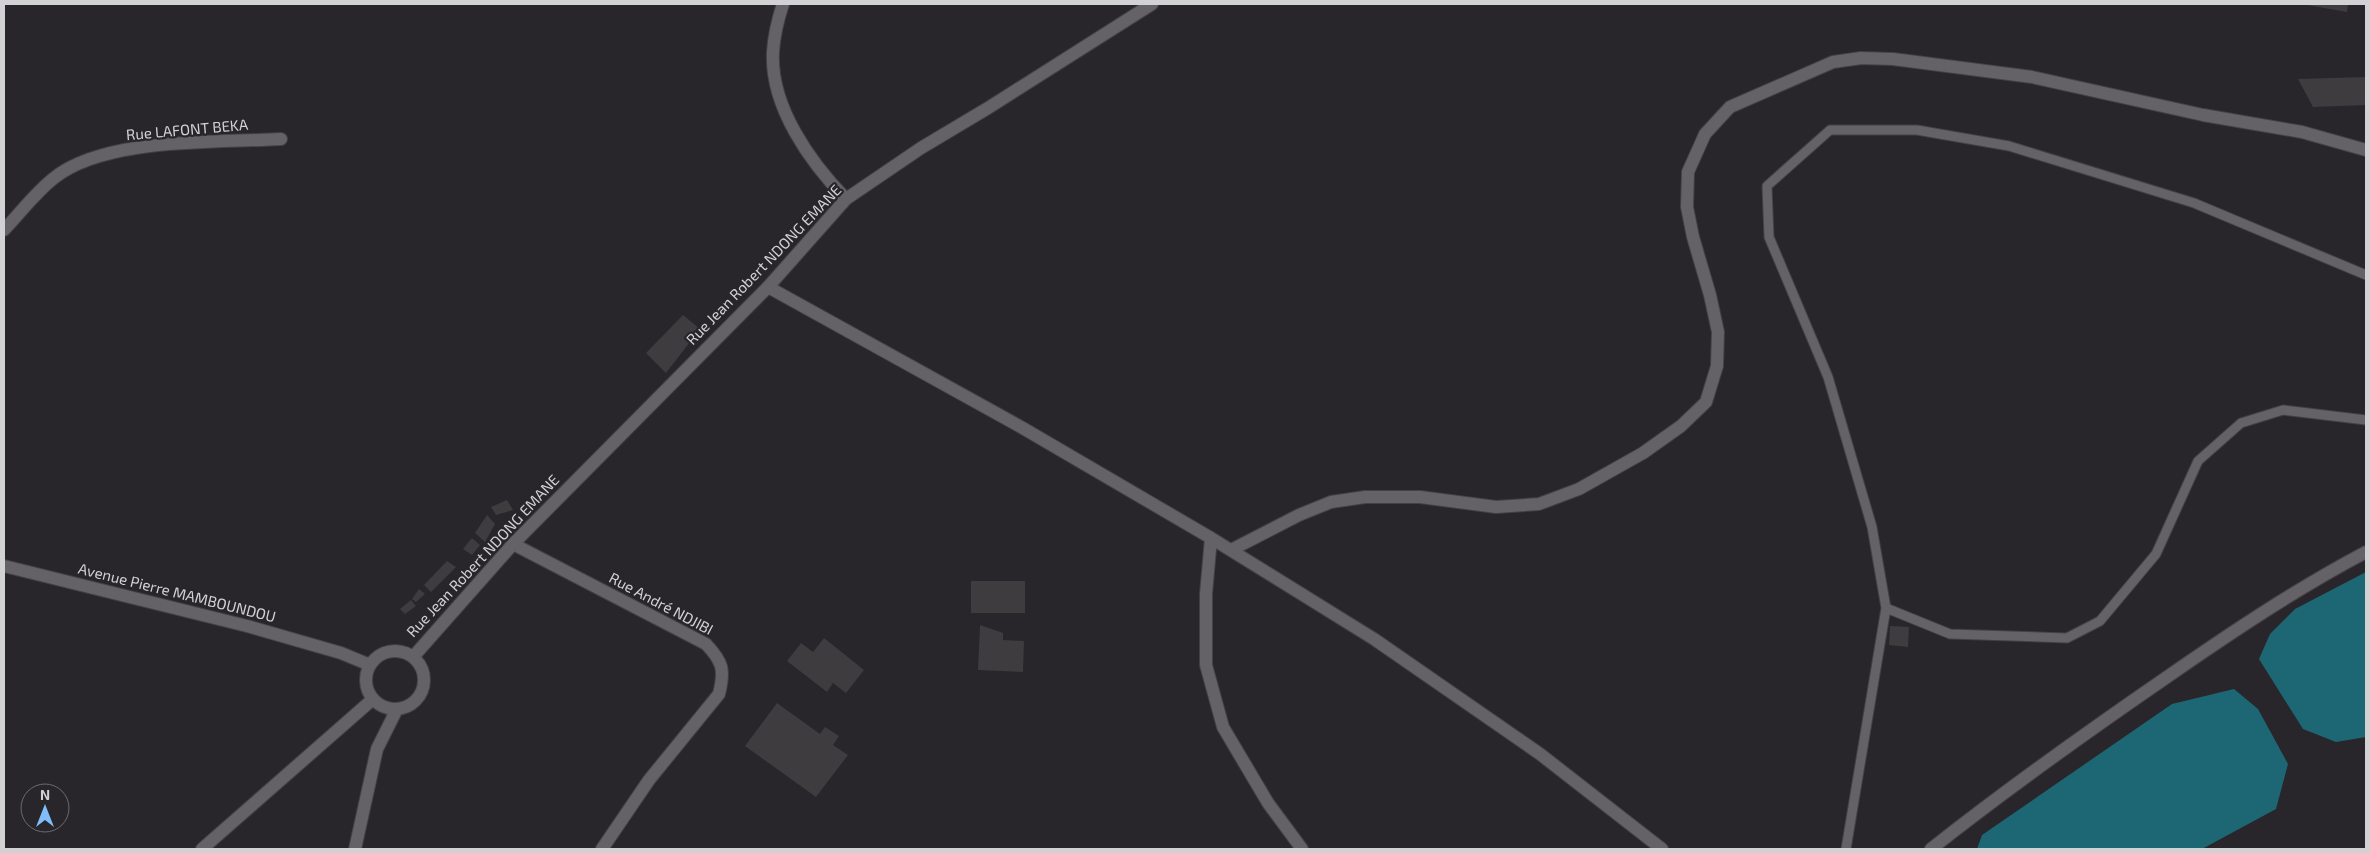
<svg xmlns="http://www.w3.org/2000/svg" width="2370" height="853" font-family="'Exo 2',sans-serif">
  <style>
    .water { fill: #1d6774 }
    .building { fill: #3e3c3f }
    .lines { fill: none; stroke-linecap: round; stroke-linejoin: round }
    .service-casing { stroke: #434144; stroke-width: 11 }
    .minor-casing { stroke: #434144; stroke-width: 14 }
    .tertiary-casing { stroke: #434144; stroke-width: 14 }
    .service { stroke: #646266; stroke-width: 9 }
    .minor { stroke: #646266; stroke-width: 12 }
    .tertiary { stroke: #646266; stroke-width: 12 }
    .labels { text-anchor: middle; stroke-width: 4.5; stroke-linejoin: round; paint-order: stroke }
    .street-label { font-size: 15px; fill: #d2d1d3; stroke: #28262a }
  </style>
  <rect width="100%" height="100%" fill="#28262a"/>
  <path class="water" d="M2366 572V737L2336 742 2303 729 2259 659 2270 634 2295 609Z
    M2234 689 2258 709 2288 764 2276 809 2202 849H1977L1982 835 2172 704Z"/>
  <path class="building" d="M2307 4H2348L2347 12 2307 5Z
    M2366 77V105L2313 107 2298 79Z
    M683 315 700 329 666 373 646 353Z
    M507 500 513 510 496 515 491 507Z
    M487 515 495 524 485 542 475 533Z
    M472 538 480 545 472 555 463 549Z
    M447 561 456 567 431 592 424 585Z
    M971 581H1025V613H971Z
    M419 589 425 594 416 602 412 599Z
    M411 600 416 606 405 614 400 609Z
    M980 625 1003 633V640L1024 641 1023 672 978 670Z
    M1890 626 1909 627 1908 647 1889 645Z
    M824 638 864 670 846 693 833 683 827 692 787 661 801 643 813 652Z
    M777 703 820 734 825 727 839 736 833 745 848 755 816 797 745 746Z"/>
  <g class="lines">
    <g class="service-casing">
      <path id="service" d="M1886 608 1950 634 2067 638 2100 621 2156 554 2198 461 2241 423 2283 410 2366 420
        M1846 849 1886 608 1872 527 1828 377 1769 237 1767 186 1830 130H1917L2009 146 2194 203 2366 275"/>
    </g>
    <g class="minor-casing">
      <path id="minor" d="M783 4C778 19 774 36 773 52 770 106 810 162 846 199
        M4 230C20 213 36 192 54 178 105 137 218 143 281 139
        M768 287 1021 427 1211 538 1374 639 1540 754 1662 849
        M1211 538 1206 594V665L1223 727 1268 803 1302 849
        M513 544 706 644C723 662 725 670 719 694L649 780 602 849
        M1231 550 1299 515 1331 502 1365 497H1420L1496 507 1539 504 1579 489 1643 453 1681 426 1706 402 1717 366 1718 332 1710 295 1693 237 1687 207 1688 172 1705 134 1730 107 1833 62 1861 58 1893 59 2032 77 2203 115 2302 132 2366 150
        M202 849 373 699
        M1931 849C2007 789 2087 732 2167 677 2232 632 2296 589 2366 552"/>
    </g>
    <g class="tertiary-casing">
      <path id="tertiary" d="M4 566 247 626 341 653 370 665
        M366 680a29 29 0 1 1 58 0a29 29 0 1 1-58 0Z
        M413 657 513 544 768 287 846 199 921 148 988 108 1152 4
        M355 849 377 749 397 709"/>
    </g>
    <use href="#service" class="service"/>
    <use href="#minor" class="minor"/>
    <use href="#tertiary" class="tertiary"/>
  </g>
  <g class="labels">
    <g class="street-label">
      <text transform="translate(187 130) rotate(-5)" y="5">Rue LAFONT BEKA</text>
      <text transform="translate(764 265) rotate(-46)" y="5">Rue Jean Robert NDONG EMANE</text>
      <text transform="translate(483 556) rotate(-47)" y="5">Rue Jean Robert NDONG EMANE</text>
      <text transform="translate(177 593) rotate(14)" y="5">Avenue Pierre MAMBOUNDOU</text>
      <text transform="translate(661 604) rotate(28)" y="5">Rue André NDJIBI</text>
    </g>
  </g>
  <rect width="2370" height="853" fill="none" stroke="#d2d1d3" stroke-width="10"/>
  <g transform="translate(45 808)"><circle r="24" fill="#28262a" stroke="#6c6a6e"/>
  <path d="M0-4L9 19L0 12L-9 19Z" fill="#80bdfa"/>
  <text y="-8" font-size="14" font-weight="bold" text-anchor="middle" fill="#d2d1d3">N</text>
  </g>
</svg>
